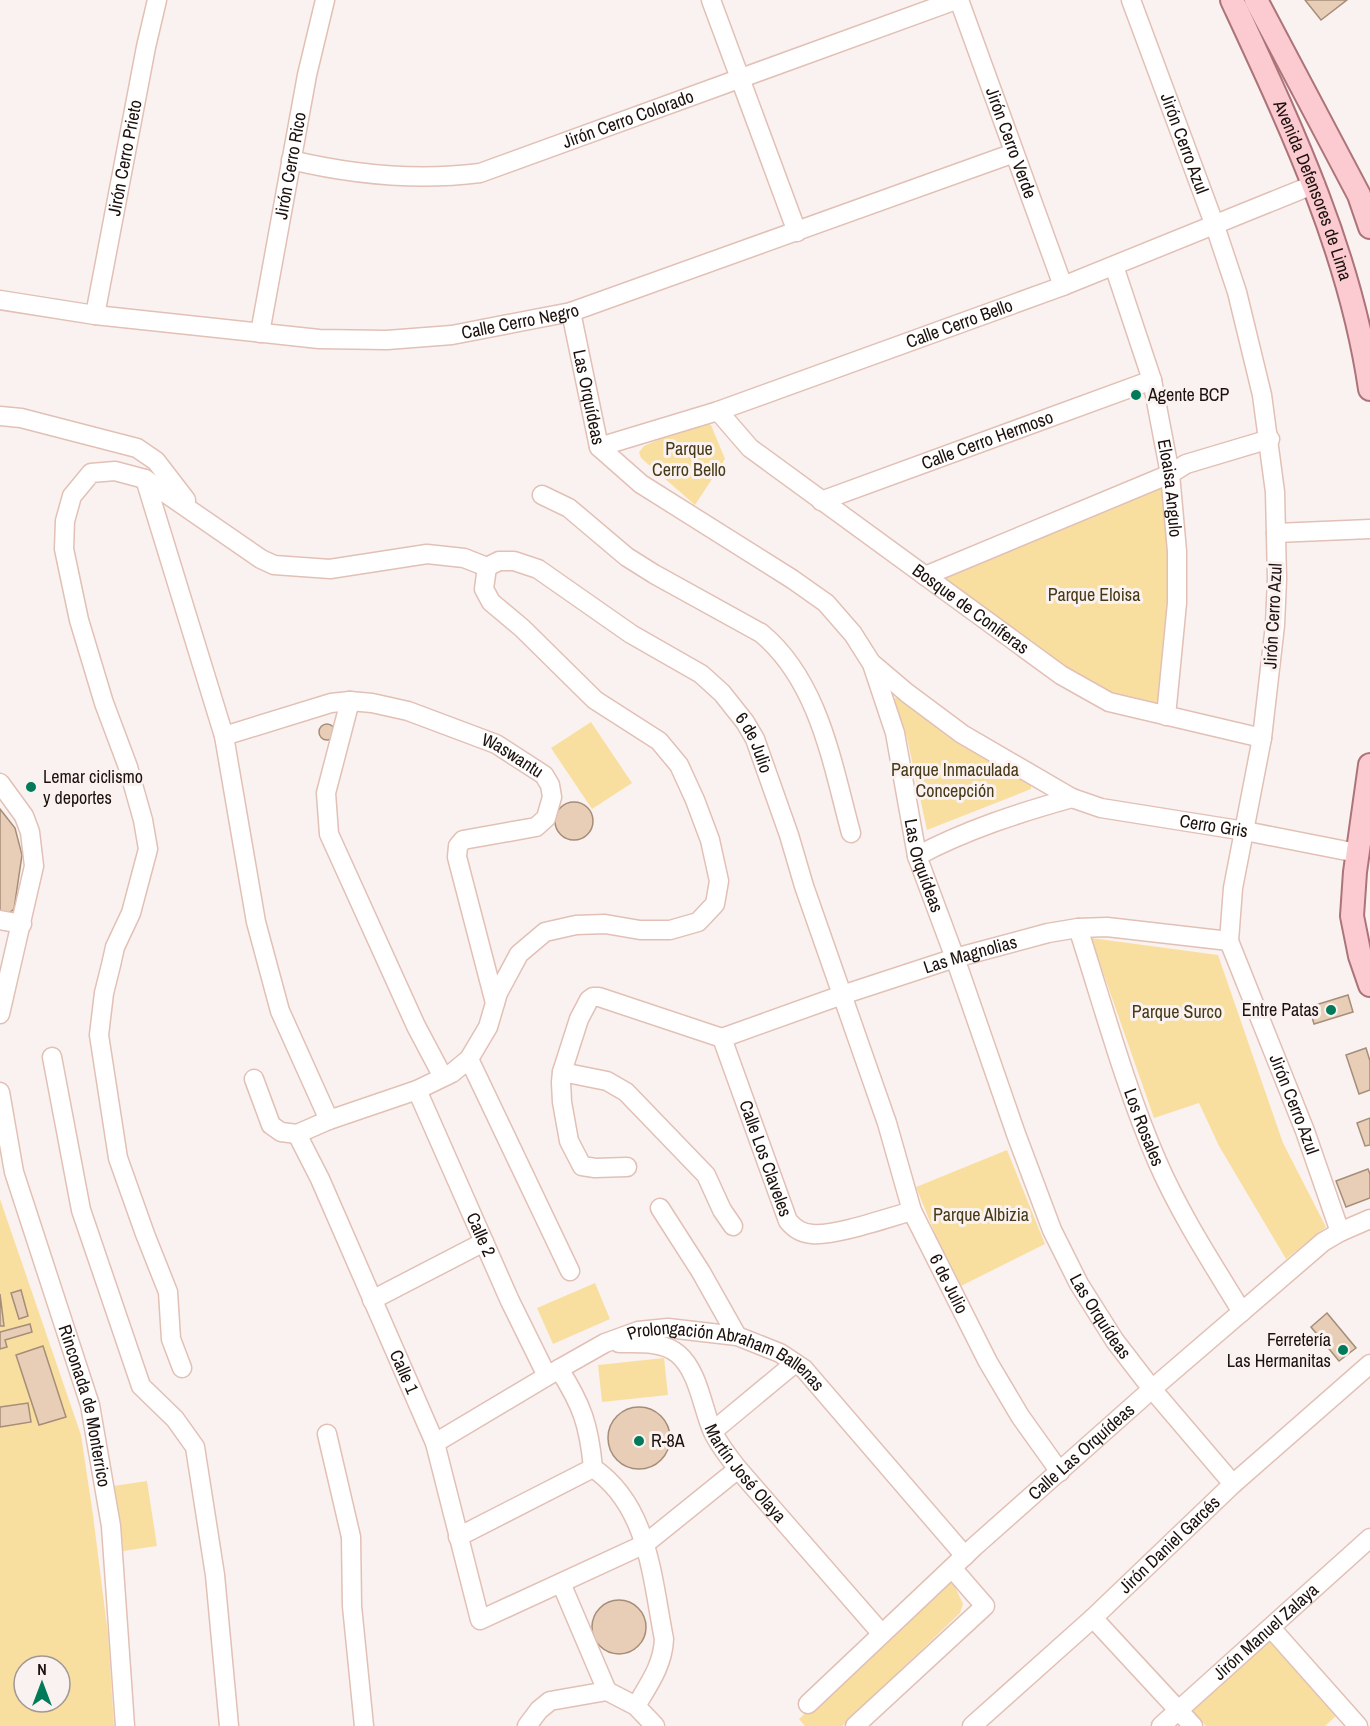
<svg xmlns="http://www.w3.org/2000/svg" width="1370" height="1726" font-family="'Archivo Narrow',sans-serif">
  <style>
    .green { fill: #f9df9f; fill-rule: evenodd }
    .building { fill: #e8ceb7; stroke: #a58d78; stroke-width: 1.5 }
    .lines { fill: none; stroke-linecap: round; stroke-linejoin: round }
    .minor-casing { stroke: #e2c0b5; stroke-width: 21 }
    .major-casing { stroke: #ac7478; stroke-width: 26 }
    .minor { stroke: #fff; stroke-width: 18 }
    .major { stroke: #fbcbd1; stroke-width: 22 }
    .poi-dot { fill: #007a58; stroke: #faf2f0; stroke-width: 2 }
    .labels { text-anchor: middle; stroke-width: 6; stroke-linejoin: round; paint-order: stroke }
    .street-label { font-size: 18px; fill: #1c110d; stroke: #faf2f0 }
    .poi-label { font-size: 18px; fill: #1c110d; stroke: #faf2f0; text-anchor: start }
    .park-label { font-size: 18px; fill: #473915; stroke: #faf2f0 }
  </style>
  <rect width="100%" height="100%" fill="#faf2f0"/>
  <path class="green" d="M698 422 707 423 711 425 725 459 695 505 641 458 639 452 644 446Z
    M1165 486 1172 559 1160 706 1108 696 933 578Z
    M896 697 1031 784V789L927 830 907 738 894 699Z
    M591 722 632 783 592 809 551 748Z
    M1091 938 1218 955 1283 1143 1326 1227 1286 1259 1219 1146 1199 1103 1154 1118Z
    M1007 1150 1045 1244 957 1288 916 1187Z
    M0 1199 81 1435 93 1515 108 1634 114 1726H0ZM24 1666H60V1702H24Z
    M595 1283 610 1319 553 1344 537 1308Z
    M664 1358 668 1395 602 1402 598 1365Z
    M147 1481 157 1546 123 1551 113 1486Z
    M951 1578 963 1604 960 1613 842 1726H805L799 1719Z
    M1268 1640 1336 1716 1325 1726H1206L1190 1709Z"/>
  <path class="building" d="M1305 0H1347L1321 20Z
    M319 732a8 8 0 1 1 16 0a8 8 0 1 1-16 0Z
    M555 821a19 19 0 1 1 38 0a19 19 0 1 1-38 0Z
    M0 809 15 828 22 855 14 909 9 913 0 912Z
    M1348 995 1353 1012 1314 1024 1309 1007Z
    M1366 1048 1370 1061V1090L1359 1094 1346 1055Z
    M1370 1118V1145L1365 1146 1357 1123Z
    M1368 1169 1370 1174V1198L1346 1207 1336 1181Z
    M21 1290 28 1316 19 1319 11 1293Z
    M0 1294 4 1326H0Z
    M1327 1313 1356 1348 1339 1361 1311 1327Z
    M30 1324 32 1332 5 1340 7 1347 0 1349V1332Z
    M43 1346 66 1417 39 1425 16 1355Z
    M28 1403 31 1422 0 1427V1407Z
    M608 1438a31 31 0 1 1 62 0a31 31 0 1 1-62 0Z
    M592 1627a27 27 0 1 1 54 0a27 27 0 1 1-54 0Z"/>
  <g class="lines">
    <g class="minor-casing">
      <g id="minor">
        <path d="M711 0 797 232"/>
        <path id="s1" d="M959 0 1063 286"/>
        <path id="s2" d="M1131 0 1215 226 1237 292 1262 395 1275 492 1277 579 1275 625 1262 738 1233 888 1229 941 1305 1131 1340 1232"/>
        <path id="s3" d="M291 160C354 175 416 181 480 173L956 0"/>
        <path id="s4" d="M1114 266 1152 380 1170 474 1177 551V603L1166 716"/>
        <path id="s5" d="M0 300 95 315 319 339 387 340 452 335 571 312 1014 153"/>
        <path id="s6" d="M571 312 599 447 641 484 792 579 826 603 853 634 872 664 895 733 917 856 955 958 1016 1134 1052 1230 1079 1284 1115 1341 1152 1389 1233 1484"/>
        <path id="s7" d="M95 315 146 47 157 0"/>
        <path id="s8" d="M260 333 307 75 325 0"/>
        <path id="s9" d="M718 411 750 448 1061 675 1109 702 1262 738"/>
        <path d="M0 416 21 418 137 448 156 461 186 500"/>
        <path id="s10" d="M599 447 718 411 1063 286 1315 184"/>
        <path d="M145 479 224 736 256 922 280 1011 329 1120"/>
        <path d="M542 495 569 508 627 557 654 574 761 633C819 681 832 763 851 833"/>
        <path id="s11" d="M821 501 1152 380"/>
        <path d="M1276 533 1370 529"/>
        <path id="s12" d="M487 567 499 561H514L538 569 631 634 701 674 722 693 745 722 755 739 789 835 804 886 887 1123 912 1211 988 1362 1020 1416 1060 1472"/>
        <path d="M925 576 1170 474 1186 464 1270 439"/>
        <path id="s13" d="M874 665 907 693 962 734 1072 798 1101 808 1245 831 1357 853"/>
        <path d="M350 701 326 793 329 834 416 1026 443 1077"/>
        <path id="s14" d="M224 736 331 703 350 701 372 703 408 711 496 744 544 775 550 785 552 797 546 818 536 827 463 840 458 846 457 857 495 1003"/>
        <path d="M0 783 24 816 30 832 34 866 0 1014"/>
        <path d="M917 856C966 830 1018 813 1072 798"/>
        <path d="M0 920 22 924"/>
        <path id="s15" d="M1078 928C1103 1005 1125 1087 1157 1161 1180 1214 1212 1263 1242 1312"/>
        <path id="s16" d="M722 1038 842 995 955 958 1048 933 1078 928 1107 927 1229 941"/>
        <path id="s17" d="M722 1038 788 1221C795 1229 801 1233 812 1234 836 1236 887 1218 912 1211"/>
        <path d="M52 1057 81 1210 141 1386 175 1419 195 1447 215 1575 229 1726"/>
        <path d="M469 1059 570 1271"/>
        <path d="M562 1072 607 1081 626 1092 706 1175 722 1210 733 1226"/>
        <path d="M254 1079 271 1125 281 1132 297 1134 329 1120 417 1090 452 1073 469 1059 488 1027 498 993 519 954 545 932 576 925 605 924 640 930H670L698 922 715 904 719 881 710 840 695 800 679 765 659 741 595 700 522 628 491 602 484 589 487 567"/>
        <path id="s18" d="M417 1090 510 1301 547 1376"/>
        <path id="s19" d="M0 1092 14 1172 90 1405 111 1526 125 1726"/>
        <path id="s20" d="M297 1134 320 1179 435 1443 480 1620 645 1544 738 1469"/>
        <path d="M627 1167 595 1168 582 1166 569 1141 562 1102 561 1082 562 1072 579 1019 589 1000 593 997H599L722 1038"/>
        <path d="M660 1208 701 1272 737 1336"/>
        <path d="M372 1300 484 1242"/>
        <path id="s21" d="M619 1343C637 1343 663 1341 678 1354 698 1371 702 1406 712 1430 718 1444 729 1457 738 1469L882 1634"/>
        <path d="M182 1368 171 1339 168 1292 145 1234 118 1158 99 1035 104 993 111 965 115 947 131 913 148 849 143 820 128 767 104 703 79 620 64 549 65 521 72 496 91 473 115 471 145 479 261 559 274 565 330 569 427 554 464 558 487 567"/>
        <path d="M559 1369C582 1405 589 1425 593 1468 649 1506 652 1579 664 1639 663 1665 649 1684 636 1706"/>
        <path d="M713 1431 795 1363"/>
        <path d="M327 1434 351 1537 352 1606 364 1726"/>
        <path id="s22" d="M435 1443 559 1369 605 1343 638 1331 668 1328 737 1336 780 1353 804 1369 965 1556"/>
        <path d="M458 1537 593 1468"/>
        <path d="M561 1583 607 1691"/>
        <path d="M1093 1618 1193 1726"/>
        <path d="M1271 1628 1358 1726"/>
        <path id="s23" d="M808 1704 974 1547 1152 1389 1323 1242 1340 1232 1370 1219"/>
        <path d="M527 1726 539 1710 550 1701 607 1691 636 1706 655 1726"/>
        <path d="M855 1726 985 1606 952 1568"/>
        <path id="s24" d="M972 1726 1093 1618 1233 1484 1370 1364"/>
        <path id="s25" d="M1161 1726 1370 1538"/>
      </g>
    </g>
    <g class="major-casing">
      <g id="major">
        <path id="s26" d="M1232 0C1290 125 1350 251 1370 389"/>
        <path d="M1256 0 1359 195 1370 227"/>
        <path d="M1370 765 1355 872 1352 916 1360 956 1370 985"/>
      </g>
    </g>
    <use href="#minor" class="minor"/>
    <use href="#major" class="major"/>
  </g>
  <g class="poi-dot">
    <circle cx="1136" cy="395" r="6"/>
    <circle cx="31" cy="787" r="6"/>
    <circle cx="1331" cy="1010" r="6"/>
    <circle cx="1343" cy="1350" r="6"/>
    <circle cx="639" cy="1441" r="6"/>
  </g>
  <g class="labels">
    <g class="street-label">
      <text dy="6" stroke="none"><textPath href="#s3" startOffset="348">Jirón Cerro Colorado</textPath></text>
      <text dy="6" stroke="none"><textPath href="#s1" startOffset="152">Jirón Cerro Verde</textPath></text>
      <text dy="6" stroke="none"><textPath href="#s2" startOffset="153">Jirón Cerro Azul</textPath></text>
      <text dy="6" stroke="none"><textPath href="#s7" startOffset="160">Jirón Cerro Prieto</textPath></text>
      <text dy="6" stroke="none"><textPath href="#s8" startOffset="170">Jirón Cerro Rico</textPath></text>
      <text dy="6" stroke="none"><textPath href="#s26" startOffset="207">Avenida Defensores de Lima</textPath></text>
      <text dy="6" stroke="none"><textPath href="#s5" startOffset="524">Calle Cerro Negro</textPath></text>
      <text dy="6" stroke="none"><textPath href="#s10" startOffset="381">Calle Cerro Bello</textPath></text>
      <text dy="6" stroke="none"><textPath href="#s6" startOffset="87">Las Orquídeas</textPath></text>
      <text dy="6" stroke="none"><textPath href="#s11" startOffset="177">Calle Cerro Hermoso</textPath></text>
      <text dy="6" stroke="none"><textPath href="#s4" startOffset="230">Eloaisa Angulo</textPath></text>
      <text dy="6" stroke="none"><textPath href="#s9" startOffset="322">Bosque de Coníferas</textPath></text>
      <text transform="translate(1273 616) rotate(-87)" y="6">Jirón Cerro Azul</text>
      <text dy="6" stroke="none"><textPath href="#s12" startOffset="336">6 de Julio</textPath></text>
      <text dy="6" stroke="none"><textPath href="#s14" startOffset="304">Waswantu</textPath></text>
      <text dy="6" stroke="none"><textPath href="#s13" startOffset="384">Cerro Gris</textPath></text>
      <text dy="6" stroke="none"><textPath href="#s6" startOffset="699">Las Orquídeas</textPath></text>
      <text dy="6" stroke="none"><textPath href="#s16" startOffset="262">Las Magnolias</textPath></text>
      <text dy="6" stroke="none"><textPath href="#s2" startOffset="1143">Jirón Cerro Azul</textPath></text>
      <text dy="6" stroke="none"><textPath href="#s15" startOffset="210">Los Rosales</textPath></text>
      <text dy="6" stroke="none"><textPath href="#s17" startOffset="128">Calle Los Claveles</textPath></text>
      <text dy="6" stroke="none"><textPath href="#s18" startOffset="158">Calle 2</textPath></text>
      <text dy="6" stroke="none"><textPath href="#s12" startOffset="912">6 de Julio</textPath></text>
      <text dy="6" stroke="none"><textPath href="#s6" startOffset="1185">Las Orquídeas</textPath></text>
      <text dy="6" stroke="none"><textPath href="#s22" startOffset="327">Prolongación Abraham Ballenas</textPath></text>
      <text dy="6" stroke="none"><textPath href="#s20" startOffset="261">Calle 1</textPath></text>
      <text dy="6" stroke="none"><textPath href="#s19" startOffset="326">Rinconada de Monterrico</textPath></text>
      <text dy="6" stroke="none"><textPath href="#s23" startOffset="372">Calle Las Orquídeas</textPath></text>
      <text dy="6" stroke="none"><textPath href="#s21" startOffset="200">Martín José Olaya</textPath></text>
      <text dy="6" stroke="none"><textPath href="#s24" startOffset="268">Jirón Daniel Garcés</textPath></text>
      <text dy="6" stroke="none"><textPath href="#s25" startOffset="141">Jirón Manuel Zalaya</textPath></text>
    </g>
    <g class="poi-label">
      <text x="1148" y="401">Agente BCP</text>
      <text x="43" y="783">Lemar ciclismo<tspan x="43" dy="21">y deportes</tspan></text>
      <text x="1319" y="1016" text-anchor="end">Entre Patas</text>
      <text x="1331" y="1346" text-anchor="end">Ferretería<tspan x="1331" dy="21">Las Hermanitas</tspan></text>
      <text x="651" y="1447">R-8A</text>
    </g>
    <g class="park-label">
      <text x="689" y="455">Parque<tspan x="689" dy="21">Cerro Bello</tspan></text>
      <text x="1094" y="601">Parque Eloisa</text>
      <text x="955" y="776">Parque Inmaculada<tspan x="955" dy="21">Concepción</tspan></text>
      <text x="1177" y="1018">Parque Surco</text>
      <text x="981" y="1221">Parque Albizia</text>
    </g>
  </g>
  <g transform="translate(42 1684)"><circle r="28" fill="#faf2f0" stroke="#a19895" stroke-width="1.5"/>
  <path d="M0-4.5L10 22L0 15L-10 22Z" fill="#007a58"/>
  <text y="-9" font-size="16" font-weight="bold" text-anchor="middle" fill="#1c110d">N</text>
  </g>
</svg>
